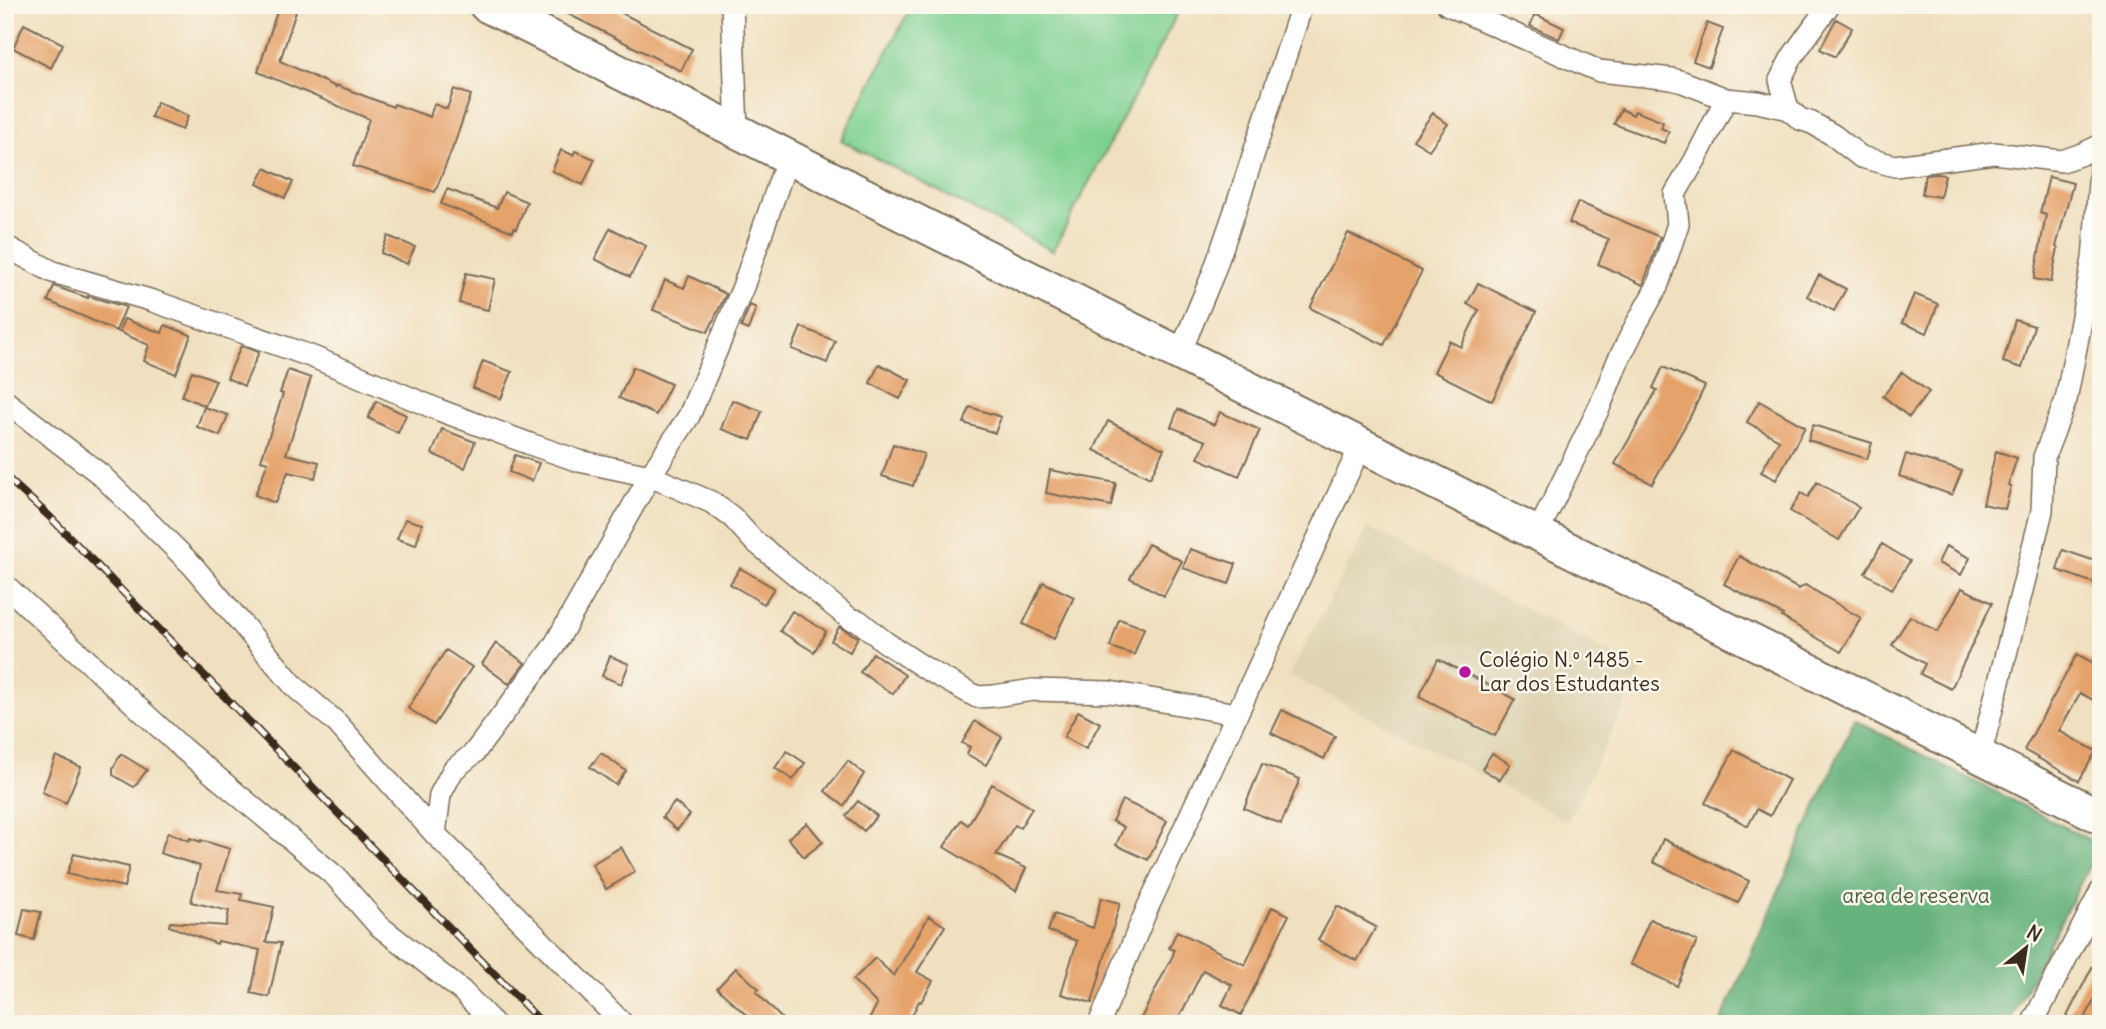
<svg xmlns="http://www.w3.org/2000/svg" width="2106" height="1029" font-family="Delius,sans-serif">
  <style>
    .built { fill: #ded4b4 }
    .green { fill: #7fd193; stroke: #5d7e58; stroke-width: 2 }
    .forest { fill: #67b37d; stroke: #516e4e; stroke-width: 2 }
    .building { fill: #e5a26a }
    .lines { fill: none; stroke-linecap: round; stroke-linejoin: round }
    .minor-casing { stroke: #7a6a57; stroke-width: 24 }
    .primary-casing { stroke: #7a6a57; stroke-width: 37 }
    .minor { stroke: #fff; stroke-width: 21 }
    .primary { stroke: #fff; stroke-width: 33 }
    .rail-casing { stroke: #3b2a1e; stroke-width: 8 }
    .rail { stroke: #fbf7ec; stroke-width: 5; stroke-dasharray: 16; stroke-linecap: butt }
    .poi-dot { fill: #b5179e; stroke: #fbf7ec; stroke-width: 2.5 }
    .labels { text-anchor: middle; stroke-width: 5; stroke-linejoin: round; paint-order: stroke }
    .poi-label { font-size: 21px; fill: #3b2a1e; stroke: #fbf7ec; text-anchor: start }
    .park-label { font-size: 21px; fill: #4f5c41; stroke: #fbf7ec }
  </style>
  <rect width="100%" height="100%" fill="#fbf7ec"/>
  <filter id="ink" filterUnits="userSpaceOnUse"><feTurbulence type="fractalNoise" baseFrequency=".0143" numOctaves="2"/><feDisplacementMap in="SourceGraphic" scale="14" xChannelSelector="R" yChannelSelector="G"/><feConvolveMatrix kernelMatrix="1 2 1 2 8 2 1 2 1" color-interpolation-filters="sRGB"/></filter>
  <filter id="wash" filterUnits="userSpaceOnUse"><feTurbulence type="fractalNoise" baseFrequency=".00686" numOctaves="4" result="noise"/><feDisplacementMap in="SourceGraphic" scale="28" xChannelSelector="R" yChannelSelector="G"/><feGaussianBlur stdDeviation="1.57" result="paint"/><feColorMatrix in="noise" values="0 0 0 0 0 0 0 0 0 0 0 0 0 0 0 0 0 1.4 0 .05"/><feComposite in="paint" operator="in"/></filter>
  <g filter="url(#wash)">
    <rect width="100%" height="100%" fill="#f0e0c0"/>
    <path class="built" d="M1368 527 1642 670 1568 821 1289 675Z"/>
    <path class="green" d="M912 5H1182L1053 251 841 140Z"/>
    <path class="forest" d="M1854 720 2100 845 2008 1024H1720Z"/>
    <g id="blocks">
      <path class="building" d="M279 5H298L280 61 336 87V85L393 107 394 104 430 117 434 104 447 109 454 89 471 95 455 142 435 192 353 166 369 119 258 72Z
        M550 5H606L692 49 681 71Z
        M1535 14 1564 28 1559 39 1530 26Z
        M1836 19 1852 28 1835 57 1820 49Z
        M1707 23 1723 29 1709 67 1693 61Z
        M24 24 63 44 51 68 13 48Z
        M157 102 188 116 182 130 151 117Z
        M1621 109 1633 115 1635 111 1663 122 1661 128 1669 132 1664 143 1614 124Z
        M1433 113 1448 124 1429 150 1413 140Z
        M561 150 573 155 575 151 595 159 583 185 552 171Z
        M265 168 293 182 285 198 257 184Z
        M1937 174 1945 175 1940 197 1922 194 1925 175Z
        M2049 177 2073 183 2056 247 2058 248 2051 282 2034 279 2046 215 2040 213Z
        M447 189 497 208 504 192 527 202 516 229 514 228 513 232 441 204Z
        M1578 202 1660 237 1643 285 1598 264 1609 239 1569 223Z
        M610 228 646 246 630 277 595 259Z
        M1348 233 1422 271 1384 345 1310 308Z
        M388 236 415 247 407 264 381 253Z
        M466 273 495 279 488 310 459 303Z
        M1819 275 1846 289 1834 311 1807 296Z
        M689 276 726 294 708 332 653 310 665 280 684 288Z
        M1478 283 1536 312 1492 401 1434 372 1449 341 1461 347 1479 310 1467 304Z
        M54 286 88 298V296L126 307 116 331 48 301Z
        M1914 294 1938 304 1927 333 1902 323Z
        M750 305 756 308 748 330 741 327Z
        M124 319 162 333 165 325 191 335 176 374 144 361 149 345 119 332Z
        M2015 320 2034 326 2022 368 2003 362Z
        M801 327 835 341 827 363 792 349Z
        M241 346 259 352 244 386 227 378Z
        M483 361 512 372 501 399 473 388Z
        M879 364 910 380 900 399 870 383Z
        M633 367 671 384 656 415 619 398Z
        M1663 367 1705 386 1690 417 1652 484 1615 464 1657 390 1653 388Z
        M288 370 311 378 286 454 319 462 315 478 288 472 275 503 255 495 268 462 261 460 283 394 280 393Z
        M192 371 216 380 205 406 182 396Z
        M1902 372 1929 392 1909 417 1883 396Z
        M732 400 762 411 751 440 721 429Z
        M376 401 406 415 398 433 368 418Z
        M1759 401 1805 427 1776 480 1761 472 1779 440 1747 422Z
        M204 407 228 415 220 436 197 427Z
        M970 407 1001 417 995 433 964 423Z
        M1178 409 1214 425 1220 412 1260 430 1239 476 1198 458 1206 441 1171 427Z
        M1108 421 1164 449 1150 478 1094 450Z
        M1813 425 1872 443 1867 459 1808 440Z
        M442 429 475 442 465 468 432 454Z
        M893 444 924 454 913 486 882 476Z
        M1996 451 2017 458 2008 485 2011 486 2005 509 1983 504Z
        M1906 454 1962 471 1952 495 1899 476Z
        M515 455 539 463 532 481 509 472Z
        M1050 470 1116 483 1111 506 1046 493Z
        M1817 482 1859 507 1839 540 1790 511 1801 493 1808 497Z
        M405 519 422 524 416 545 397 539Z
        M1148 544 1182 561 1164 596 1130 578Z
        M1882 544 1910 561 1892 589 1865 573Z
        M1946 546 1970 558 1961 575 1938 563Z
        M1190 549 1236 564 1229 584 1183 568Z
        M2063 550 2101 563V574L2097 584 2057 570Z
        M1739 556 1799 589 1805 585 1861 618 1841 652 1782 617 1783 615 1724 584Z
        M740 568 774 588 764 604 730 584Z
        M1043 582 1074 597 1054 639 1023 624Z
        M1962 588 1992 603 1951 689 1920 674 1925 664 1892 645 1910 616 1938 632Z
        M792 611 826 631 814 652 780 631Z
        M1119 619 1144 628 1134 655 1110 647Z
        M839 627 858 637 850 652 831 641Z
        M496 643 525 663 509 684 482 664Z
        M446 650 472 667 434 725 408 708Z
        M873 653 905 675 893 694 860 672Z
        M2077 654 2101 667V704L2080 693 2059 731 2096 751 2079 781 2024 750Z
        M610 656 629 664 621 684 602 676Z
        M1438 659 1515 699 1495 736 1419 697Z
        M1282 710 1335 736 1324 759 1271 733Z
        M1078 711 1100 723 1086 749 1064 737Z
        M975 721 1002 737 986 765 967 754 970 747 962 743Z
        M1734 750 1789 780 1770 816 1757 809 1748 826 1705 803Z
        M787 751 805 763 793 780 775 768Z
        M601 753 626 771 616 785 590 767Z
        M1492 753 1510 764 1500 780 1482 769Z
        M121 754 147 770 134 787 113 775V768Z
        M56 756 81 767 66 803 42 792Z
        M848 761 864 774 844 806 825 791Z
        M1262 764 1300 779 1281 824 1244 808Z
        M992 784 1032 808 1020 828 1015 825 996 855 1026 868 1016 891 944 847 961 820 968 825Z
        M1122 800 1167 821 1148 860 1116 845 1124 827 1112 821Z
        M858 801 877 816 864 831 846 816Z
        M675 802 690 815 677 830 662 817Z
        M807 823 823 842 804 857 788 838Z
        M168 832 189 841 190 838 201 842V840L230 849 217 890 242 894 241 900 274 907 266 942 281 943 269 997 251 993 260 950 218 941 217 944 169 926 170 922 226 926 229 911 191 902 200 866 160 853Z
        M1663 839 1749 881 1738 903 1653 862Z
        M621 847 635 872 606 889 592 864Z
        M74 854 129 867 124 887 67 874Z
        M1101 898 1120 903 1092 1003 1061 994 1077 941 1048 931 1054 914 1093 928Z
        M1337 906 1376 927 1357 961 1318 940Z
        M1272 907 1289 915 1241 1015 1222 1005 1232 985 1203 970 1176 1024H1138L1173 955 1174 950 1169 948 1177 931 1245 965Z
        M24 909 41 912 34 940 18 936Z
        M929 916 945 926 917 972 933 981 921 1002 919 1001 908 1024H867L877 1004 853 980 875 958 894 976Z
        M1650 919 1697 941 1677 986 1630 964Z
        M2101 950V987L2082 1024H2063Z
        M736 968 759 989 756 992 787 1024H756L717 988Z"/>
    </g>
  </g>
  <g filter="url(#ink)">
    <use href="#blocks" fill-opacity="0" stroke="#7a6a57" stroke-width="2"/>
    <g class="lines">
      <g class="minor-casing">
        <path id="minor" d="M732 5 737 131
          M1448 5 1599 71 1672 79 1683 82 1726 99 1758 102 1788 109 1800 119 1812 123 1833 135 1861 157 1895 166 1994 153 2062 161 2082 154 2101 145
          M1788 109 1780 80 1792 57 1829 5
          M5 246 53 272 153 301 313 357 439 410 530 444 579 461 650 476 711 502 732 517 753 540 850 619 859 621 885 642 928 670 977 697 994 696 1033 690 1110 692 1237 714
          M1180 353 1213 274 1237 205 1302 5
          M5 401 100 474 193 566 295 687 337 723 435 834 623 1024
          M1537 534 1600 406 1617 363 1637 323 1657 287 1678 224 1675 194 1695 160 1726 99
          M5 585 182 748 336 877 378 925 462 991 494 1024
          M1980 757 2042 511 2044 457 2066 400 2093 259 2101 157
          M435 834 440 795 453 770 474 753 554 646 650 476 689 416 743 287 788 157
          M1099 1024 1147 909 1361 445
          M2032 1024 2101 891"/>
      </g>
      <g class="primary-casing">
        <path id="primary" d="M486 5 2101 817"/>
      </g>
      <use href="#minor" class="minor"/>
      <use href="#primary" class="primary"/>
      <g class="rail-casing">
        <path id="rail" d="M5 476 50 517 543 1024"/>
      </g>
      <use href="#rail" class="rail"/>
    </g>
  </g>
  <circle class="poi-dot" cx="1465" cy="672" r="7"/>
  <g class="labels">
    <g class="poi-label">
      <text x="1479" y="667">Colégio N.º 1485 -<tspan x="1479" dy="24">Lar dos Estudantes</tspan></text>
    </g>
    <g class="park-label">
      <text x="1916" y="903">area de reserva</text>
    </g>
  </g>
  <rect width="2106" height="1029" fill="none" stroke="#fbf7ec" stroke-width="28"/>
  <g transform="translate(2026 948) rotate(30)" stroke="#fbf7ec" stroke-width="5" paint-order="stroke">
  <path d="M0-5L12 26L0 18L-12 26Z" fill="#3b2a1e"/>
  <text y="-10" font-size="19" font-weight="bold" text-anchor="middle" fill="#3b2a1e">N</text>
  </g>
</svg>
